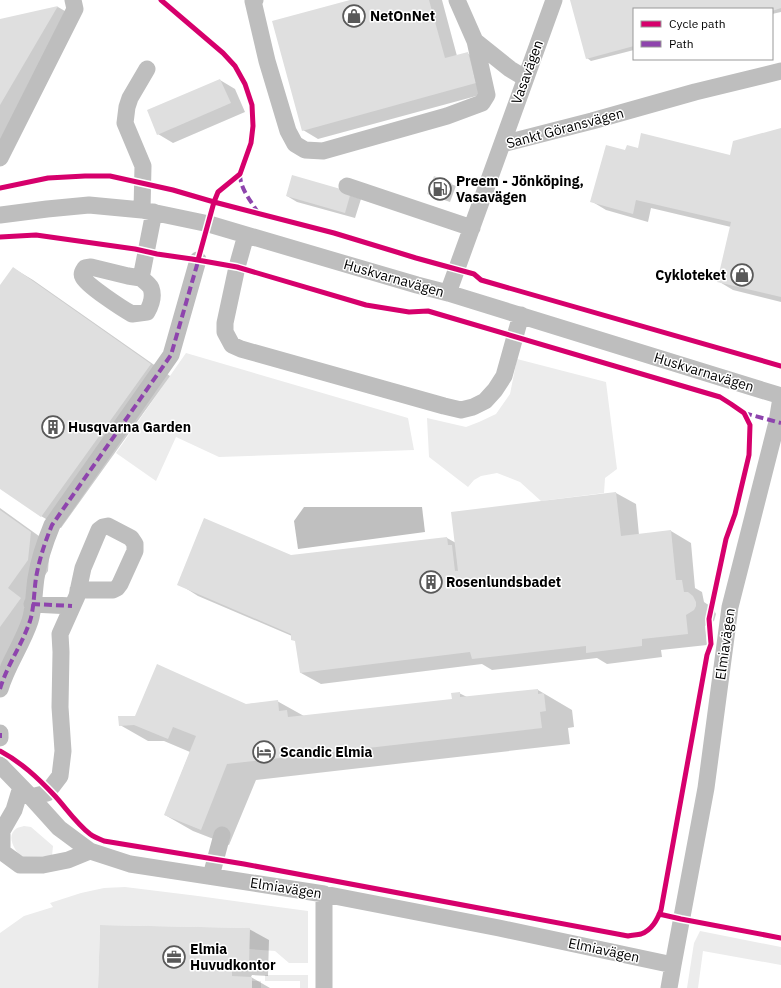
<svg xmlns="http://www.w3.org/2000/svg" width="781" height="988" font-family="'IBM Plex Sans',sans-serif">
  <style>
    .green { fill: #ececec }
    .water { fill: #bfbfbf }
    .shadow { fill: #0003 }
    .building { fill: #dfdfdf }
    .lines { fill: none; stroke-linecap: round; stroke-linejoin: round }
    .minor { stroke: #bebebe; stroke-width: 17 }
    .quiet { stroke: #8e44ad; stroke-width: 4; stroke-dasharray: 8 4; stroke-linecap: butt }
    .cycleway-casing { stroke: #fff; stroke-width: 8 }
    .cycleway { stroke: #d6006c; stroke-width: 5 }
    .labels { text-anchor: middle; stroke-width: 3; stroke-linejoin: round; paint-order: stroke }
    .poi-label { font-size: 14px; font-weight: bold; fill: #000; stroke: #fff; text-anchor: start }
    .street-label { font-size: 14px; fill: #000; stroke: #fff }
  </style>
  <rect width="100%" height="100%" fill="#fff"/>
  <path class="green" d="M186 353 408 418 414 450 219 457 176 437 156 481 116 453Z
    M517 359 606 382 617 469 605 478 604 493 541 501 520 482 497 473 481 476 474 480 468 487 429 457 427 418 466 427 479 422 496 414 510 394Z
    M24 826 31 827 53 846 52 856 21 857C15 850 5 836 17 828 19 827 22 827 24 826Z
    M125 887 198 896 308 911V963H289L275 951 249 949V928L100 925 98 988H0V933L24 916 53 907 50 903 81 893 104 888Z
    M700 931 781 947V965L703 951 698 988H687L694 943Z
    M265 975H308V988H300V981H265Z
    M252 981H261V988H252Z"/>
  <path class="water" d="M304 507H422L425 532 298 549 294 521Z"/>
  <path class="shadow" d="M354 0H442L457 56 467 53 482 62 491 92 318 139 303 130Z
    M571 0H781V12L772 14V9H634V50L591 61 587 58Z
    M58 7 77 18 0 151V20Z
    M220 80 235 89 245 112 173 143 158 134Z
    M781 129V302L733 290 718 281 731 227 651 208 648 222 606 210 591 201 626 152 639 149 731 156Z
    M293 176 361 199 355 218 297 202 287 196Z
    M451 184 456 186 450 202 433 196Z
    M13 268 33 280 170 376 61 528 41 516 0 488V287Z
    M616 493 636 504 639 535 671 531 691 543 695 588 702 592 704 602 713 608 716 614 714 621 705 626 707 645 661 650 662 657 607 664 597 658 492 670 482 664 321 684 301 673 296 641 292 639V636L198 596 179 584 290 556 447 538 456 543Z
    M0 508 50 544 48 571 27 600 40 610 0 666Z
    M538 690 572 710 574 727 568 728 570 744 256 780 229 845 193 831 165 815 190 752 164 741H148L120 725 135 717 277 701 304 716 453 700 459 693 467 697Z
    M249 929 269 940 268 976 252 975 251 977 270 988H99Z"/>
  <path class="building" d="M350 0H429L445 58 468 52 476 83 302 131 272 21Z
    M570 0H781V8L772 11V9H634V46L586 59Z
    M58 6 0 105V19Z
    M220 79 231 103 157 135 147 110Z
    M781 128V297L717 282 731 222 636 200 633 214 590 202 606 145 625 150 627 145 638 148 641 133 730 155 733 141Z
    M292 175 351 192 345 213 286 196Z
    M434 176 452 183 445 200 427 194Z
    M13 267 151 364 41 517 0 489V285Z
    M616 492 621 536 671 530 676 580H682L684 592H688L693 596 696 602V606L694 610 686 615 688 634 642 639V646L586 653V646L472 659 470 652 300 673 295 641 291 640V634L177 585 204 518 291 555 447 537 448 545H452L455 571H458L451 512Z
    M0 510 31 532 28 560 8 588 21 598 0 627Z
    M157 664 246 704 278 700 279 711 287 710 288 717 452 699 451 693 460 692V697L538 689V694L544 693 546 711 540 712 542 728 227 764 201 830 164 815 196 736 173 727 168 739 134 725 119 726 118 716H135Z
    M100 925 250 928 249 965 232 964V976L252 977V988H98Z"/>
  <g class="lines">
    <path class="minor" d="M255 0 253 1 267 61 288 131 295 144 305 150 323 151 447 116 482 103 487 95 475 41 457 0
      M475 41 510 69 525 78
      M502 144 554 0
      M0 158 75 9 73 0
      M347 186 472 228
      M142 210 143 166 125 123 127 107 130 98 147 69
      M0 215 47 209 89 205 142 210 209 224 417 285 448 293 781 396
      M246 235 237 267 225 323V332L232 345 241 349 444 406 461 410 473 407 485 401 495 390 504 376 521 315
      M141 278C144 281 149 284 151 288 154 296 151 305 147 312L132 314C123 309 86 285 83 277 81 274 83 271 85 268L91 267 128 276 141 278 154 212
      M448 293 502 144 592 121 695 92 781 71
      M32 604 72 606
      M0 689C7 665 22 645 30 621 34 609 34 591 36 578 39 560 45 542 52 525L171 355 198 260
      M0 733V738
      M0 765 31 797 59 828 90 851 130 864 324 894 499 928 673 965 706 788 730 607 777 422 781 398
      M21 787 14 810 2 831V852L20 865H43L68 860 90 851
      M31 797 47 793 60 776 63 751 60 707 61 652 60 634 77 596 83 568 99 530 103 527 108 526 131 538 135 544V551L120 584 117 588 113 590H78
      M211 876 222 835
      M324 894V988
      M669 988 673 965"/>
    <path class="quiet" d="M240 174C240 189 251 201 259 214
      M744 413 781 423
      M32 604 72 606
      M0 689C7 665 22 645 30 621 34 609 34 591 36 578 39 560 45 542 52 525L171 355 199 258
      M0 733V738"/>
    <g class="cycleway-casing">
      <path id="cycleway" d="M0 188 48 178 85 176H110L173 190 214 202 218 192 240 174 251 143 253 126 252 105 245 84 235 66 223 53 161 0
        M0 237 36 235 135 249 157 254 192 259 237 267 366 305 409 312 428 311 720 397 731 404 744 413 750 425 749 455 735 514 726 539 709 619 711 644 707 655 661 910C657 920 652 930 641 934 637 935 632 935 628 936L244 864 104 841C99 839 94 837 90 834 76 823 66 808 55 796 37 777 22 763 0 751
        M198 260 214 202 334 233 416 258 474 274 481 280 781 366
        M659 914 681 919 781 938"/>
    </g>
    <use href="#cycleway" class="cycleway"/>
  </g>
  <defs>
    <g id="shop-ring" transform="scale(1.15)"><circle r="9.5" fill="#fff" stroke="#595959" stroke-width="1.5"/><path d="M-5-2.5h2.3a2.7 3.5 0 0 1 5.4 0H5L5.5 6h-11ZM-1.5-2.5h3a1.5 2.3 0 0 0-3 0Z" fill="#595959"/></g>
    <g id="fuel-ring" transform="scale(1.15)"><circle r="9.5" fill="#fff" stroke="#595959" stroke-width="1.5"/><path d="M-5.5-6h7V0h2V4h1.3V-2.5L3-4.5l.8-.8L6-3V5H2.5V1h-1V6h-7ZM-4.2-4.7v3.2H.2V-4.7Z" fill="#595959"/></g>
    <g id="building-ring" transform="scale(1.15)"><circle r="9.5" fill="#fff" stroke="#595959" stroke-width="1.5"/><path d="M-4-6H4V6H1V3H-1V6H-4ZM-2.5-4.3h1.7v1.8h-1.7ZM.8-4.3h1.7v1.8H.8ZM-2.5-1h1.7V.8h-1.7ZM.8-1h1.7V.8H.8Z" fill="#595959"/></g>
    <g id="hotel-ring" transform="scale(1.15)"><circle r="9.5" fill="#fff" stroke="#595959" stroke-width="1.5"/><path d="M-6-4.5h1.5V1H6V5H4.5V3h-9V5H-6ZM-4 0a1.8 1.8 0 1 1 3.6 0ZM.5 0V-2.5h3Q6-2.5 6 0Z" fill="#595959"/></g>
    <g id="office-ring" transform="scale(1.15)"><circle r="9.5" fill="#fff" stroke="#595959" stroke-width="1.5"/><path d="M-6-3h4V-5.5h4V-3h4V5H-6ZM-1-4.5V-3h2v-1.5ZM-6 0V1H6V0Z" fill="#595959"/></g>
  </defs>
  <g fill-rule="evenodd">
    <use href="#shop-ring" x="354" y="16"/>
    <use href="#fuel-ring" x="440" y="189"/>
    <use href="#shop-ring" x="742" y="275"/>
    <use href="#building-ring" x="53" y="427"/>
    <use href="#building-ring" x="431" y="582"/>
    <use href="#hotel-ring" x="264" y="752"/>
    <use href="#office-ring" x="174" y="957"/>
  </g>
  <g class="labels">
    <g class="poi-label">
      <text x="370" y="21">NetOnNet</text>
      <text x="456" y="186">Preem - Jönköping,<tspan x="456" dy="16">Vasavägen</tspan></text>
      <text x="726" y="280" text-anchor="end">Cykloteket</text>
      <text x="68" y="432">Husqvarna Garden</text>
      <text x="446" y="587">Rosenlundsbadet</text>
      <text x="280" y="757">Scandic Elmia</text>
      <text x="190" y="954">Elmia<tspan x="190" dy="16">Huvudkontor</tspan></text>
    </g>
    <g class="street-label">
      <text transform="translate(527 72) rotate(-70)" y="5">Vasavägen</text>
      <text transform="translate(565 128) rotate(-15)" y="5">Sankt Göransvägen</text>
      <text transform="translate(394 278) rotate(16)" y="5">Huskvarnavägen</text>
      <text transform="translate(704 372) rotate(17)" y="5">Huskvarnavägen</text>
      <text transform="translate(725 644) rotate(-82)" y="5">Elmiavägen</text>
      <text transform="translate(286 888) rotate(9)" y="5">Elmiavägen</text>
      <text transform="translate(604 950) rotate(12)" y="5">Elmiavägen</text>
    </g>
  </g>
  <rect x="633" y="8" width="140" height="52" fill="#ffffff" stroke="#999999"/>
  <rect x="641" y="21" width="20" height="6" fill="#d6006c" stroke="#999999"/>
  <text x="669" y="28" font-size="12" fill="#000000">Cycle path</text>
  <rect x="641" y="41" width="20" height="6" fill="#8e44ad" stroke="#999999"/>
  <text x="669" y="48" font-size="12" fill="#000000">Path</text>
</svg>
